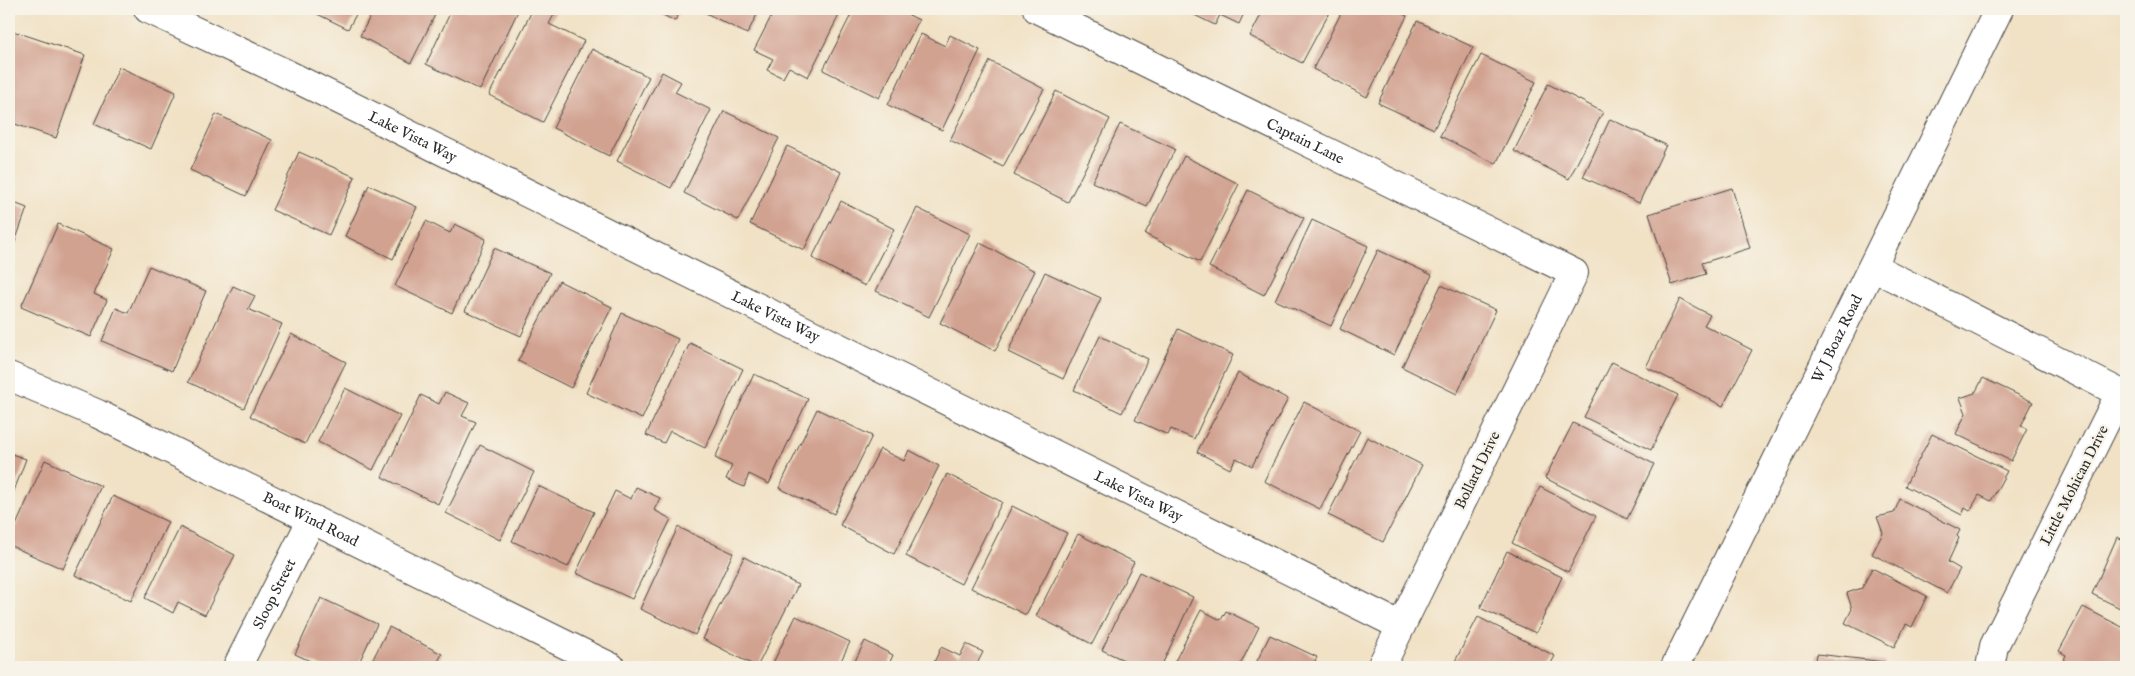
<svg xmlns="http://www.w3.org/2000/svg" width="2135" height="676" font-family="'IM FELL English',serif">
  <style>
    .building { fill: #d2a291 }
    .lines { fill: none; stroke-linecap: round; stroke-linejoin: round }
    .minor-casing { stroke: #494642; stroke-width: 30 }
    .tertiary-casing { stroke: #494642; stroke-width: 30 }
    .minor { stroke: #fff; stroke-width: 28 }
    .tertiary { stroke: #fff; stroke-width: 28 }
    .labels { text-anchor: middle; stroke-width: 4.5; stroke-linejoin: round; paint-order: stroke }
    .street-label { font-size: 15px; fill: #2b2b2b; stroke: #f7f3e8 }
  </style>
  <rect width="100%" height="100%" fill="#f7f3e8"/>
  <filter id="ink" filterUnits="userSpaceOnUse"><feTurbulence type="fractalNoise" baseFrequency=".02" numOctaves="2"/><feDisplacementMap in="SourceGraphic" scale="10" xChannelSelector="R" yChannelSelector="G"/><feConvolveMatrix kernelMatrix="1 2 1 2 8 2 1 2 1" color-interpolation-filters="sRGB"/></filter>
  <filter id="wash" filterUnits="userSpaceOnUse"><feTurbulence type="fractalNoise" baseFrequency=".0096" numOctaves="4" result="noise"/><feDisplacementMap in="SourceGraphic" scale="20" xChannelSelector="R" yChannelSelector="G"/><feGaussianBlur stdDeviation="1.12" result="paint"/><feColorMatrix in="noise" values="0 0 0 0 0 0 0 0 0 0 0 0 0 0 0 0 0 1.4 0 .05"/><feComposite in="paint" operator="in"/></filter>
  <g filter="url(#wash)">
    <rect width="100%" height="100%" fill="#f1e2c6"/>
    <g id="blocks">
      <path class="building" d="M307 9H359L348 29Z
        M374 9H438L411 63 360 36Z
        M452 9H519L480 90 426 64Z
        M533 9H552L556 11 549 24 584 41 543 122 489 95Z
        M656 9H681L675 21 655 11Z
        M698 9H760L747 34Z
        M775 9H842L808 77 789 67 783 78 767 70 773 59 754 50Z
        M854 9H897L919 20 879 98 823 70Z
        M1188 9H1246L1239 24 1220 15 1215 25 1186 11Z
        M1264 9H1331L1302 63 1250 36Z
        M1343 9H1393L1407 16 1367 97 1313 69Z
        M1417 21 1473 47 1434 129 1378 103Z
        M13 31 85 55 56 138 9 122V82L13 70 9 69V43Z
        M921 34 945 46 950 35 980 50 942 130 888 105Z
        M592 49 649 77 609 156 553 128Z
        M1481 55 1536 82 1496 164 1440 136Z
        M990 61 1044 89 1003 167 950 140Z
        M119 67 176 92 151 149 94 124Z
        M662 72 681 82 675 92 711 110 671 188 617 161Z
        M1548 84 1603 112 1569 179 1514 151Z
        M1056 91 1110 119 1068 202 1014 175Z
        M724 111 779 138 738 220 684 193Z
        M216 114 272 140 246 196 190 170Z
        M1610 119 1666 145 1639 203 1583 177Z
        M1120 124 1175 149 1147 207 1092 182Z
        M787 146 841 172 804 250 750 224Z
        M299 152 355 177 329 235 272 210Z
        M1184 156 1239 184 1200 262 1145 234Z
        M369 185 417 207 393 259 345 236Z
        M1732 188 1750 248 1702 263 1706 274 1672 285 1649 214Z
        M1248 190 1304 218 1264 295 1209 267Z
        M9 201 27 208 9 259Z
        M841 201 894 229 865 286 812 258Z
        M917 208 970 234 929 317 876 291Z
        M1312 220 1368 246 1331 326 1275 300Z
        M426 221 450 233 455 224 486 239 452 313 395 286Z
        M58 224 114 249 94 294 107 300 91 337 21 307Z
        M980 243 1035 271 995 351 940 323Z
        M494 248 550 273 521 336 465 311Z
        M1378 250 1432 275 1394 355 1340 329Z
        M149 266 206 291 172 371 102 341 116 308 128 313Z
        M1045 272 1101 298 1063 379 1008 352Z
        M559 281 612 307 571 388 518 361Z
        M1441 285 1496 310 1457 394 1402 367Z
        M233 286 255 296 248 309 282 324 244 408 188 382Z
        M1680 299 1710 315 1704 325 1752 350 1723 406 1646 367Z
        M622 313 678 339 642 419 586 393Z
        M1178 329 1233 355 1194 439 1171 429 1168 435 1135 420Z
        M291 334 346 362 305 444 250 416Z
        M1100 336 1148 359 1122 413 1074 390Z
        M690 343 743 369 705 448 670 431 664 443 646 435Z
        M1612 362 1678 395 1651 450 1584 417Z
        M1238 373 1288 399 1252 466 1236 458 1230 469 1197 452Z
        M754 374 808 399 769 484 749 474 744 487 726 479 732 466 715 458Z
        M1983 378 2033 402 2021 426 2027 429 2011 461 1956 434 1966 413 1960 398 1975 393Z
        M345 388 400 416 373 470 318 442Z
        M445 392 469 403 462 416 476 422 438 504 382 477 421 395 439 404Z
        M1304 402 1360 431 1320 509 1264 481Z
        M817 409 872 436 834 514 779 488Z
        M1573 423 1654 464 1627 519 1545 478Z
        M1932 434 2007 471 1991 501 1979 495 1970 511 1965 508 1962 515 1905 486Z
        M1367 437 1422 465 1383 542 1328 515Z
        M480 445 534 472 500 540 446 513Z
        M880 449 904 461 909 450 939 466 894 554 840 525Z
        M9 453 26 459 9 504Z
        M45 460 101 486 63 569 9 545V541Z
        M947 474 1002 502 961 584 906 556Z
        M538 486 594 512 568 567 512 541Z
        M636 487 660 498 654 510 671 519 632 599 576 573 615 491 631 499Z
        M1540 487 1596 516 1568 572 1512 543Z
        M113 496 168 522 131 601 75 575Z
        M1900 499 1960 530 1957 536 1959 538 1948 562 1960 569 1947 593 1872 554 1883 533 1877 517 1894 513Z
        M1012 506 1067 533 1026 615 971 588Z
        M180 527 235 555 205 615 178 602 173 613 145 598Z
        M678 527 733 553 695 635 640 609Z
        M1078 534 1134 562 1092 644 1036 616Z
        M2117 537 2126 541V611L2092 594Z
        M1507 551 1562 577 1536 633 1480 608Z
        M744 557 798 585 757 667 703 639Z
        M1872 568 1927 596 1912 627 1906 624 1894 647 1845 623 1852 609 1847 593 1862 588Z
        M1139 572 1193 597 1161 667H1139L1102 650Z
        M321 598 377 624 357 667H323L295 654Z
        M2083 607 2126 629V667H2068L2062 664 2066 655 2059 651Z
        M1201 610 1221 620 1226 611 1259 627 1239 667H1172Z
        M796 616 850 642 838 667H771Z
        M1478 617 1555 656 1549 667H1452Z
        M389 627 442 654 435 667H369Z
        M1270 635 1317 657 1312 667H1254Z
        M865 641 893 655 889 664 895 667H852Z
        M966 644 983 652 977 664 983 667H932L941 647 960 656Z
        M1817 654 1885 662 1884 667H1815Z"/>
    </g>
  </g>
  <g filter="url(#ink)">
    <use href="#blocks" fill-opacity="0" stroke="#494642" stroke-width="1"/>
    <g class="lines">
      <g class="minor-casing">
        <g id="minor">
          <path id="s1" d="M148 9 281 71 1401 626"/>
          <path id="s2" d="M1037 9 1574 273 1381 667"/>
          <path d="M1873 267 2120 393 1994 646 1990 667"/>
          <path id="s3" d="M9 376 98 414 611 667"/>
          <path id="s4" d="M237 667 312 519"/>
        </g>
      </g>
      <g class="tertiary-casing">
        <g id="tertiary">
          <path id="s5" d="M1675 667 1999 9"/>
        </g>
      </g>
      <use href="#minor" class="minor"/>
      <use href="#tertiary" class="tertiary"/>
    </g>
  </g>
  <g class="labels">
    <g class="street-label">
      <text dy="5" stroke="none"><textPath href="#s1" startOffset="294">Lake Vista Way</textPath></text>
      <text dy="5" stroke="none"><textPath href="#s2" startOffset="299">Captain Lane</textPath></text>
      <text dy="5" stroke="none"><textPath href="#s1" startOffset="699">Lake Vista Way</textPath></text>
      <text dy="5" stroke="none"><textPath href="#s5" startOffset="366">W J Boaz Road</textPath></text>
      <text transform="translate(1477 470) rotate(-64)" y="5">Bollard Drive</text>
      <text transform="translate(2074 485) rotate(-63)" y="5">Little Mohican Drive</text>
      <text dy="5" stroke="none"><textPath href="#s1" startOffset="1104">Lake Vista Way</textPath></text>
      <text dy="5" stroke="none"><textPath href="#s3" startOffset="334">Boat Wind Road</textPath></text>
      <text dy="5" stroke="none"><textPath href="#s4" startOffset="82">Sloop Street</textPath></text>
    </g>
  </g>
  <rect width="2135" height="676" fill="none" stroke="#f7f3e8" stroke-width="30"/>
</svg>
